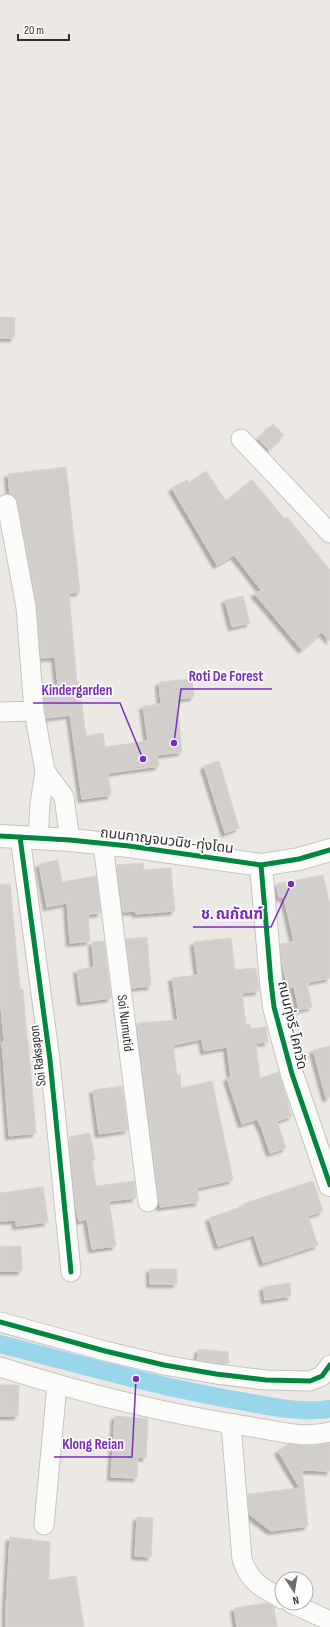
<svg xmlns="http://www.w3.org/2000/svg" width="330" height="1627" font-family="'Sofia Sans Condensed','Noto Sans Thai',sans-serif">
  <style>
    .lines { fill: none; stroke-linecap: round; stroke-linejoin: round }
    .canal { stroke: #99d6ec; stroke-width: 18 }
    .building { fill: #d1cecb; stroke: #d7d4d0; filter: url(#shadow) }
    .minor-casing { stroke: #c5c4c5; stroke-width: 21 }
    .tertiary-casing { stroke: #c5c4c5; stroke-width: 24 }
    .minor { stroke: #fcfcfb; stroke-width: 19 }
    .tertiary { stroke: #fcfcfb; stroke-width: 22 }
    .cycleway-casing { stroke: #fff; stroke-width: 8 }
    .cycleway { stroke: #00873e; stroke-width: 5 }
    .labels { text-anchor: middle; stroke-width: 3.5; stroke-linejoin: round; paint-order: stroke }
    .street-label { font-size: 14px; fill: #2e2e2e; stroke: #fff }
    .leader { fill: none; stroke: #7b2cbf; stroke-width: 1.5 }
    .callout-dot { fill: #7b2cbf; stroke: #fff; stroke-width: 1.5 }
    .callout-label { font-size: 15px; text-anchor: middle; font-weight: bold; fill: #7b2cbf; stroke: #fff; stroke-width: 3.5; stroke-linejoin: round; paint-order: stroke }
  </style>
  <defs>
    <filter id="shadow"><feDropShadow dx="-3.5" dy="3.5" stdDeviation="1" flood-color="#0004"/></filter>
  </defs>
  <rect width="100%" height="100%" fill="#ece8e4"/>
  <g class="lines">
    <path class="canal" d="M0 1344C81 1365 162 1388 246 1402 273 1407 302 1413 330 1409"/>
  </g>
  <path class="building" d="M0 317 15 318 14 338H0Z
    M273 424 284 435 269 450 258 439Z
    M66 467 80 592 69 593 77 683 79 682 86 736 103 733 105 747 148 741 143 706 161 704 159 682 192 679 194 697 177 699 182 752 157 755 159 766 108 773 111 795 82 799 70 715 46 718 43 687 58 685 55 657 41 658 37 605 18 502 15 497 10 494 8 474Z
    M206 471 226 501 252 480 285 519 287 517 330 570V641L322 632 302 650 254 593 262 591 234 555 217 565 172 488 187 480 189 483Z
    M243 596 250 623 232 627 225 600Z
    M219 761 239 828 225 833 204 766Z
    M58 860 62 882 96 876 101 913 88 914 90 941 70 943 67 903 47 907 39 864Z
    M143 863 144 870 171 868 175 911 136 914 135 911 123 912 117 865Z
    M323 875 330 906V978L309 982V984L307 985 312 1007 299 1010 294 987 288 988 282 963 280 944 294 942 284 897 279 898 276 884Z
    M10 884 20 989H23L27 1039H28L36 1133 9 1136 2 1042 4 1041 0 995V885Z
    M147 937 151 986 132 988 126 939Z
    M231 938 235 970 256 968 259 991 242 993 246 1025 250 1024 251 1029 266 1027 268 1042 256 1043 260 1078 279 1072 292 1116 277 1121 286 1148 270 1153 261 1126H260L257 1119 242 1124 227 1078 231 1077 227 1047 204 1051 202 1039 173 1045 177 1075 180 1074 181 1088 212 1081 233 1180 197 1188 199 1202 160 1207 137 1023 178 1020 172 978 198 975 194 942Z
    M104 941 111 998 81 1002 77 970 94 967 92 942Z
    M330 1046V1097L326 1098 313 1050Z
    M122 1086 128 1130 99 1134 93 1090Z
    M90 1133 95 1160 92 1161 96 1186 134 1181 136 1198 109 1201 116 1246 92 1249 87 1219 79 1221 76 1207 69 1137Z
    M313 1181 323 1211 308 1216 318 1245 263 1263 254 1235 218 1246 209 1218 244 1206 243 1204Z
    M43 1187 48 1222 16 1226V1220L0 1221V1193Z
    M21 1246 22 1271H0V1247Z
    M150 1269H177V1284H150Z
    M290 1283 291 1296 265 1300 263 1287Z
    M199 1349 229 1352 228 1364 197 1360Z
    M0 1385H19L18 1416H0Z
    M115 1416 148 1419 146 1458 138 1457 137 1478 111 1477Z
    M330 1443V1471L302 1470 308 1526 271 1531 249 1514 248 1494 300 1488 278 1451 289 1444 310 1446Z
    M137 1517 153 1518 151 1557 135 1556Z
    M10 1537 50 1542 49 1580 76 1576 84 1627H6V1608Z
    M267 1603 274 1607 277 1627H237L234 1608Z"/>
  <g class="lines">
    <g class="minor-casing">
      <path id="minor" d="M241 439 330 533
        M7 504 26 607 34 711
        M0 712 34 711 45 771 40 804 38 839
        M45 771 64 797 70 840
        M20 837 50 1060 71 1272
        M103 844 148 1202
        M0 1322 105 1351 164 1365 216 1374 266 1380 310 1381 322 1376 330 1365
        M0 1367C82 1393 167 1414 252 1427 278 1431 304 1439 330 1432
        M231 1424 242 1559C249 1582 262 1588 282 1599
        M44 1525 57 1385
        M291 1603 330 1621"/>
    </g>
    <g class="tertiary-casing">
      <path id="tertiary" d="M0 836 70 840 129 846 261 865 299 859 330 850
        M261 865 271 982 274 1007 292 1074 330 1185"/>
    </g>
    <use href="#minor" class="minor"/>
    <use href="#tertiary" class="tertiary"/>
    <g class="cycleway-casing">
      <path id="cycleway" d="M0 836 70 840 129 846 261 865 299 859 330 850
        M20 837 50 1060 71 1272
        M261 865 271 982 274 1007 292 1074 330 1185
        M0 1322 105 1351 164 1365 216 1374 266 1380 310 1381 322 1376 330 1365"/>
    </g>
    <use href="#cycleway" class="cycleway"/>
  </g>
  <g class="labels">
    <g class="street-label">
      <text transform="translate(167 840) rotate(7)" y="5">ถนนกาญจนวนิช-ทุ่งโดน</text>
      <text transform="translate(126 1023) rotate(83)" y="5">Soi Numutid</text>
      <text transform="translate(293 1025) rotate(77)" y="5">ถนนทุ่งรี-โคกวัด</text>
      <text transform="translate(37 1056) rotate(-97)" y="5">Soi Raksapon</text>
    </g>
  </g>
  <path class="leader" d="M174 743L181 689H272M143 759L120 703H33M291 884L271 927H193M136 1379L132 1457H54"/>
  <g class="callout-dot">
    <circle cx="174" cy="743" r="4"/>
    <circle cx="143" cy="759" r="4"/>
    <circle cx="291" cy="884" r="4"/>
    <circle cx="136" cy="1379" r="4"/>
  </g>
  <g class="callout-label">
    <text x="226" y="681">Roti De Forest</text>
    <text x="77" y="695">Kindergarden</text>
    <text x="232" y="919">ช. ณกัณฑ์</text>
    <text x="93" y="1449">Klong Reian</text>
  </g>
  <g transform="translate(294 1591) rotate(168)"><circle r="19" fill="#ffffff" stroke="#ababab"/>
  <path d="M0-3L7 15L0 10L-7 15Z" fill="#706f6e"/>
  <text y="-6" font-size="11" font-weight="bold" text-anchor="middle" fill="#2e2e2e">N</text>
  </g>
  <path d="M18 34v6h51v-6" fill="none" stroke="#2e2e2e" stroke-width="2"/>
  <text x="24" y="34" font-size="12" fill="#2e2e2e" stroke="#ffffff" stroke-width="3" paint-order="stroke">20 m</text>
</svg>
